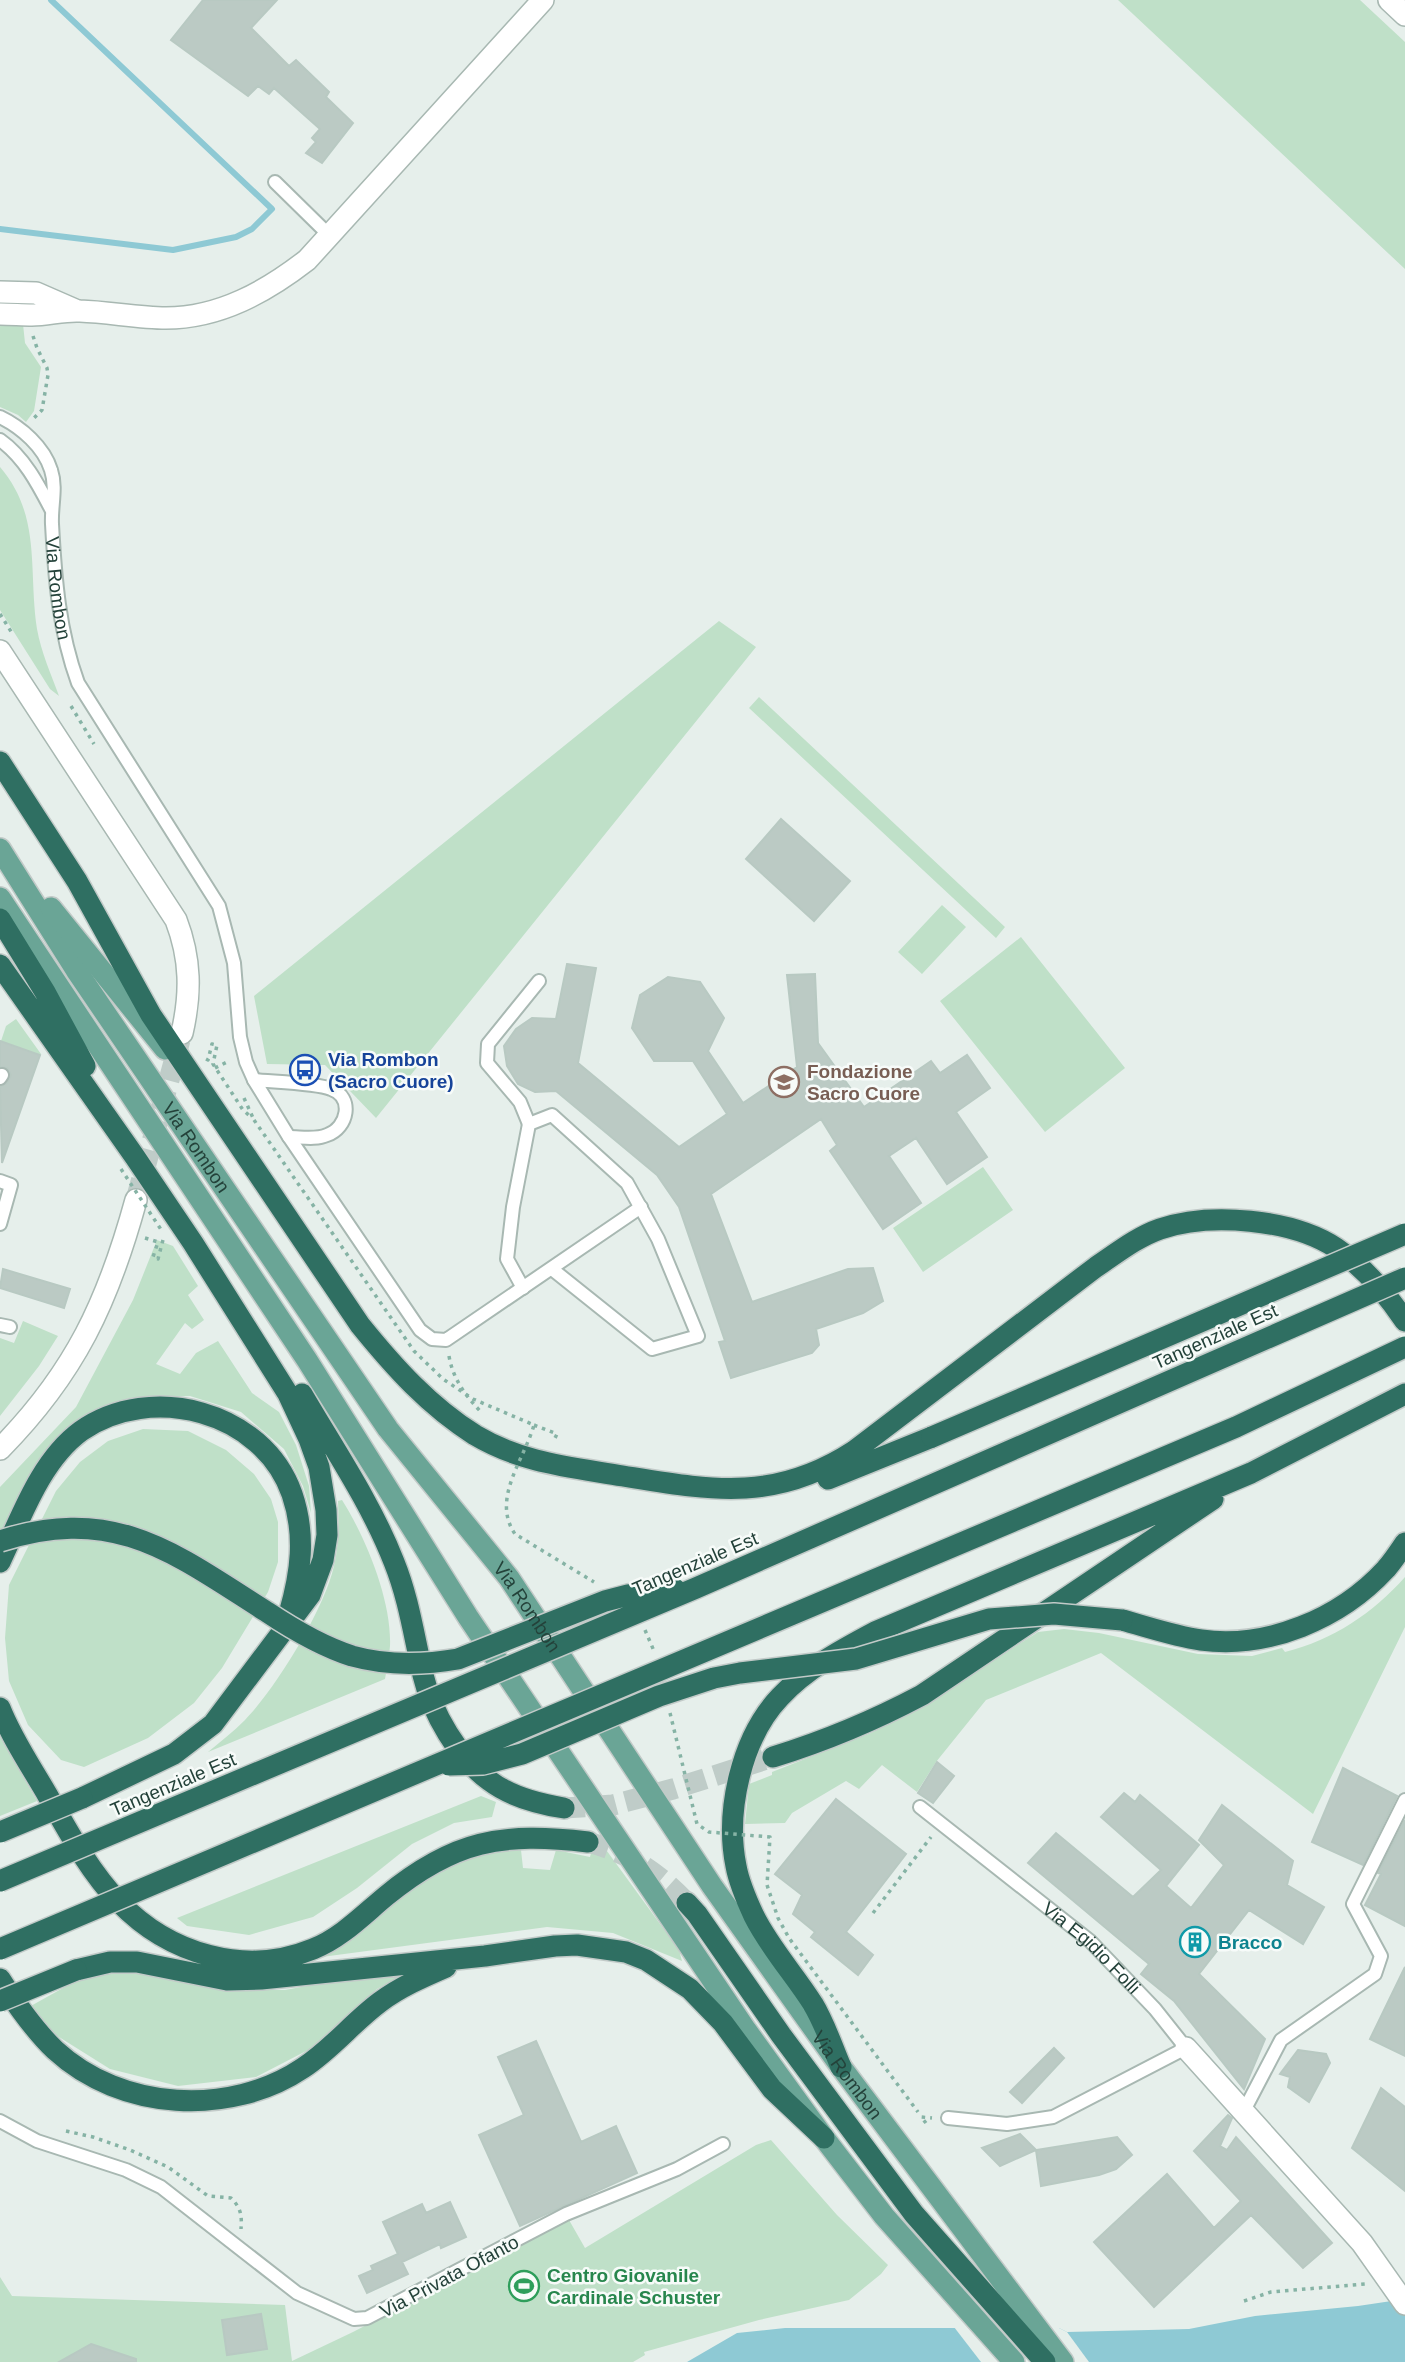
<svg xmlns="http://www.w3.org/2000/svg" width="1405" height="2362" font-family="Arial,sans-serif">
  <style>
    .green { fill: #bfe0c8 }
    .water { fill: #8ec9d4 }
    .pier { fill: #e6efeb }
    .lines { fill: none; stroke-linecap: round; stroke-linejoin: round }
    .stream { stroke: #8ec9d4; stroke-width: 6 }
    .building { fill: #bbcac4; stroke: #b8c9c2; stroke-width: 2 }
    .street-tunnel { stroke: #bfccc8; stroke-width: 21; stroke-dasharray: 21 10; stroke-linecap: butt }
    .highway-tunnel { stroke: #bfccc8; stroke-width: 21; stroke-dasharray: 21 10; stroke-linecap: butt }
    .lane-casing { stroke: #a8b8b2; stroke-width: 16 }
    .street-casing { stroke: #a8b8b2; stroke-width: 24 }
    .primary-casing { stroke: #c2cac8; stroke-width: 24 }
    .highway-casing { stroke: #c2cac8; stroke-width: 24 }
    .path { stroke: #86b3a5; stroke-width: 3.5; stroke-dasharray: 3.5 5; stroke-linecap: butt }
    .lane { stroke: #fff; stroke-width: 12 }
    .street { stroke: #fff; stroke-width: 21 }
    .primary { stroke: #6aa596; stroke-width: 21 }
    .highway { stroke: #2f6f62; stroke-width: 21 }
    .highway-bridge-casing { stroke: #c2cac8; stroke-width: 24; stroke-linecap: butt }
    .path-bridge { stroke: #86b3a5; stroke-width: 3.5; stroke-dasharray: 3.5 5; stroke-linecap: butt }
    .highway-bridge { stroke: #2f6f62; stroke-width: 21 }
    .labels { text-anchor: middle; stroke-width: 5; stroke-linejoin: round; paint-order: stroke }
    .street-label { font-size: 19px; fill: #24423a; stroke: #f7fbf9 }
    .transit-label { font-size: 19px; font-weight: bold; fill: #164399; stroke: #f7fbf9; text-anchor: start }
    .education-label { font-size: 19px; font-weight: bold; fill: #785e54; stroke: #f7fbf9; text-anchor: start }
    .culture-label { font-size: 19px; font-weight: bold; fill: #0d838f; stroke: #f7fbf9; text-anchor: start }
    .leisure-label { font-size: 19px; font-weight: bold; fill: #27864d; stroke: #f7fbf9; text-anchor: start }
  </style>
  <rect width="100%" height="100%" fill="#e6efeb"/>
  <path class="green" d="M1118 0H1360L1405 42V269Z
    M0 321 23 324 25 343 41 367 34 411 26 422 18 415 0 407Z
    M0 467C42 516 28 570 37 629 41 652 51 674 59 696L50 689 0 610Z
    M719 621 756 647 376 1118 325 1065 267 1064 254 996Z
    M759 697 1005 927 996 938 749 708Z
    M942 905 966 927 922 974 898 952Z
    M1021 937 1125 1068 1045 1132 940 1001Z
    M16 1019 41 1054 40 1055 1 1041 6 1026Z
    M983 1167 1013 1210 923 1272 893 1228Z
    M157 1240 173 1246 198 1286 188 1295 204 1320 192 1329 185 1323 156 1364 180 1374 196 1353 218 1341 252 1393 279 1412 296 1445 309 1486 311 1513 303 1486 284 1449 241 1412 190 1396 129 1398 92 1415 10 1525 0 1531V1487L76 1407 133 1300Z
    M23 1321 58 1336 39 1366 0 1416V1338L14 1343Z
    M143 1429 188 1431 226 1450 254 1474 271 1499 278 1522V1562L268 1592 222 1668 194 1703 148 1738 84 1767 61 1760 28 1725 9 1681 5 1638 9 1585 56 1491 80 1462 108 1441Z
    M342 1500C366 1538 392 1601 390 1646 389 1657 387 1668 385 1679L208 1752C220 1742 233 1732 245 1720 276 1688 324 1610 334 1566 339 1545 339 1523 338 1501Z
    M1405 1577V1627L1313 1814 1101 1653 986 1700 936 1762 917 1792 882 1765 859 1789 846 1781 792 1813 785 1823 745 1824 749 1784 772 1775V1772L871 1733 924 1705 1038 1632 1064 1629 1099 1633 1198 1654 1252 1656 1282 1648 1285 1652C1333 1640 1373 1613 1405 1577Z
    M0 1737 37 1801 0 1816Z
    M481 1796 496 1802 492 1817 454 1823 412 1844 357 1888 313 1917 249 1935 187 1926 177 1918Z
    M596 1836 679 1950 682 1961 613 1933 547 1927 314 1958 400 1892 450 1862 498 1847 521 1850 523 1868 550 1870 556 1850 590 1857Z
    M129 1967 225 1990H285L333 1981 405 1974 377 1989 345 2022 310 2049 256 2077 178 2086 110 2069 51 2032 29 2007 72 1983Z
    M771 2140 837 2215 888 2265 881 2274 849 2300 759 2320 644 2352 645 2355 633 2362H0V2277L12 2296 285 2305 292 2361 353 2332 569 2220 585 2248 756 2145Z"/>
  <path class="water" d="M1405 2299V2362H687L737 2333 785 2328H1059L1067 2332 1189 2329 1255 2316 1358 2306Z"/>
  <path class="pier" d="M954 2327 1059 2328 1067 2332 1089 2362H981Z"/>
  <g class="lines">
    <path class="stream" d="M0 229 173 250 236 237 252 229 272 209 51 0"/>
  </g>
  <path class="building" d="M203 0H277L251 28 289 66 296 60 329 92 326 97 353 123 322 163 306 153 316 142 312 138 320 129 274 88 269 94 258 86 248 96 171 40Z
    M781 819 850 881 814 921 746 859Z
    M567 964 596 968 578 1063 679 1147 727 1114 693 1061H654L632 1028 640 995 668 977 700 982 724 1018 708 1051 743 1103 797 1067 787 975 815 974 818 1043 864 1107 931 1061 940 1073 967 1055 990 1088 956 1112 987 1157 947 1184 916 1138 889 1156 921 1203 883 1229 830 1151 837 1145 821 1119 711 1194 752 1302 848 1269 873 1268 883 1301 863 1313 816 1329 819 1345 812 1353 731 1378 719 1342 725 1341 679 1207 657 1175 556 1091 535 1092 518 1084 507 1066 504 1046 516 1029 532 1018 556 1019Z
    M0 1041 40 1055 2 1163 0 1087 7 1083 11 1075 7 1068 0 1067Z
    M3 1269 70 1289 64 1308 0 1288Z
    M937 1762 954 1776 933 1803 918 1793Z
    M1343 1768 1397 1796 1363 1865 1312 1842Z
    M1124 1793 1135 1802 1140 1795 1199 1845 1166 1886 1191 1908 1224 1865 1199 1840 1222 1805 1293 1861 1287 1885 1324 1907 1303 1944 1249 1910 1199 1974 1265 2039 1244 2089 1174 2001 1141 1974 1149 1964 1028 1863 1056 1833 1133 1897 1161 1870 1101 1817Z
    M836 1799 906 1854 846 1932 873 1955 858 1975 811 1937 815 1932 793 1914 802 1895 775 1874Z
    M1405 1820V1926L1365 1905 1381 1874 1378 1873Z
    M1405 1967V2056L1370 2039Z
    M536 2041 581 2142 616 2126 637 2173 520 2226 479 2135 524 2115 498 2057Z
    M1054 2048 1064 2058 1022 2103 1010 2092Z
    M1298 2050 1326 2054 1330 2063 1309 2102 1288 2087 1290 2077 1280 2074Z
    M1381 2088 1405 2107V2191L1352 2148Z
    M1228 2115 1232 2118 1220 2146 1227 2150 1236 2137 1332 2243 1303 2268 1251 2215 1154 2307 1094 2242 1167 2174 1214 2228 1241 2201 1194 2151Z
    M1020 2134 1036 2150 1000 2166 982 2148Z
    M1117 2137 1132 2155 1116 2169 1099 2175 1041 2186 1036 2150Z
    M450 2202 466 2237 441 2248 440 2244 402 2262 408 2274 367 2293 359 2276 373 2270 371 2266 398 2254 383 2222 422 2204 426 2213Z
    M261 2314 267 2349 227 2355 222 2320Z
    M91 2344 136 2359V2362H59Z"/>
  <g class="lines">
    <path class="street-tunnel" d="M136 1200 180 1040"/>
    <path class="highway-tunnel" d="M564 1808 613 1805 673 1789 773 1757
      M588 1842C631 1854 656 1871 687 1903"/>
    <g class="lane-casing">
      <g id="lane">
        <path d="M275 182 329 235"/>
        <path id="s1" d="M0 417C21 427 44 447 51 470 57 488 51 506 52 524 55 579 59 631 78 683L219 906 234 963 240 1037 246 1062 254 1080 289 1137 420 1330 432 1339 446 1340 641 1207"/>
        <path d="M0 440C24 457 38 484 51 509"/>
        <path d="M0 1078 2 1075"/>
        <path d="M254 1080C272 1082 316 1083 331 1089 354 1097 348 1128 327 1135 316 1140 301 1137 289 1137"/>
        <path d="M529 1124 520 1102 487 1063 488 1044 539 981"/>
        <path d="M0 1181 11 1185 0 1224"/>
        <path d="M523 1288 507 1259 513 1207 529 1124 552 1115 627 1183 658 1239 698 1336 652 1349 552 1269"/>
        <path d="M0 1325 10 1327"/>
        <path id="s2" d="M920 1807 1090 1941 1155 2009 1186 2048 1053 2117 1007 2124 948 2118"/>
        <path d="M1242 2111 1248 2103 1281 2040 1375 1974 1381 1956 1353 1904 1405 1800"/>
        <path d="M0 2121 37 2141 126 2170 161 2187 297 2293 354 2319 367 2318 566 2214 677 2169 723 2144"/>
      </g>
    </g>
    <g class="street-casing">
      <path id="street" d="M1389 0 1405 15
        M0 292 36 293 75 310
        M0 314C11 314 22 315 32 315 48 315 64 310 80 311 109 312 138 318 166 318 220 318 267 291 307 260L543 0
        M0 651 176 920C191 959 191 994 182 1033
        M0 1449C75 1373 108 1302 136 1200
        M1186 2048 1362 2243 1405 2304"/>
    </g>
    <g class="primary-casing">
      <g id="primary">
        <path id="s3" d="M0 849 76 970 388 1429 509 1578 712 1886 841 2067 1063 2362"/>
        <path d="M0 898 307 1360 468 1617 746 2030 824 2138 884 2216 1014 2362"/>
        <path d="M51 908 165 1049"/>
      </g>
    </g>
    <g class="highway-casing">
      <path id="highway" d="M0 762 77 881 151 1015 360 1325C394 1367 429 1406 475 1435 522 1463 571 1467 623 1476 710 1490 774 1503 854 1451L1096 1267C1117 1253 1137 1237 1160 1229 1210 1212 1292 1219 1336 1248 1364 1267 1386 1293 1405 1321
        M0 919 45 992 85 1066
        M0 965 135 1157 193 1243 288 1394 309 1439 319 1467 326 1510 327 1535 323 1560 310 1595 213 1724 174 1754 82 1798
        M302 1394C334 1449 371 1503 394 1562 409 1599 414 1637 423 1675 432 1713 458 1758 490 1781 511 1797 539 1804 564 1808
        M828 1479 932 1437
        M0 1562C21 1518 40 1461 81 1431 151 1382 263 1411 292 1494 306 1535 301 1573 289 1614
        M1122 1620C1148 1627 1174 1636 1201 1640 1268 1649 1340 1619 1386 1569 1393 1561 1399 1552 1405 1543
        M0 1708C12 1739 32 1768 48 1796 69 1833 90 1872 119 1902 169 1954 245 1977 313 1949 341 1938 363 1915 386 1896 454 1840 502 1832 588 1842
        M773 1757C825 1741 873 1721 922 1695L1213 1499
        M687 1903 697 1914 781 2035 914 2214 1045 2362
        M76 1970 110 1962H137L227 1980 261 1979 485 1956 555 1946 577 1945 626 1952 646 1960 690 1989 723 2023 772 2089 824 2138
        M0 1979C16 2004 33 2029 55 2050 121 2111 230 2117 303 2068 332 2049 353 2022 380 2002 400 1987 423 1977 446 1967
        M841 2067C832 2046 825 2024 813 2004 794 1974 770 1948 754 1916 747 1901 739 1883 736 1866 725 1812 741 1738 780 1697 806 1669 841 1650 875 1632L1251 1473 1405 1394"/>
    </g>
    <path class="path" d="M33 336 37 348 47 368 48 375 42 410 33 419
      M0 614 12 633
      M71 706 94 744
      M206 1059 208 1060 212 1044 217 1045 213 1064 243 1110 251 1117
      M215 1068 229 1061
      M244 1098 254 1120
      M145 1238 158 1242 153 1257 158 1259 164 1236
      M449 1356C453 1379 465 1395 481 1412
      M534 1425 557 1434 553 1442
      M873 1913 931 1837
      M926 2123 921 2117 932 2118
      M66 2131 93 2137 130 2150 168 2167 208 2196 231 2198C241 2208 242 2215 241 2229
      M1244 2301 1271 2292 1365 2284"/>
    <use href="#lane" class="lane"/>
    <use href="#street" class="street"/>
    <use href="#primary" class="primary"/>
    <use href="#highway" class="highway"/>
    <g class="highway-bridge-casing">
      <path id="highway-bridge" d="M932 1437 1405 1234
        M0 1541C115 1504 174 1553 267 1612 294 1630 321 1646 352 1656 388 1666 423 1665 458 1659L605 1601 628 1595 675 1589
        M449 1765 483 1764 522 1754 659 1696 714 1678 740 1673 856 1659 989 1619 1054 1614 1122 1620
        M0 1832 82 1798
        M0 1881 696 1588 1405 1278
        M0 1949 1236 1427 1405 1347
        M0 2001 76 1970"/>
    </g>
    <path class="path-bridge" d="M254 1120 414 1351 443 1379 473 1399 534 1425C524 1460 491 1499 515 1534L594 1582
      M121 1169 162 1231
      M645 1630 654 1651
      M670 1713 697 1824 709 1832 770 1837 767 1885 778 1918 789 1938 918 2112"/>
    <use href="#highway-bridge" class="highway-bridge"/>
  </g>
  <defs>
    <g id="bus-ring" transform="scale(1.575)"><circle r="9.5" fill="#f7fbf9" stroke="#1a4fb4" stroke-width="1.5"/><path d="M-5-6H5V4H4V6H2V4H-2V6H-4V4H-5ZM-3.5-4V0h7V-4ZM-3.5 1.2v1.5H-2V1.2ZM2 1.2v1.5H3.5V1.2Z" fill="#1a4fb4"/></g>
    <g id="school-ring" transform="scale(1.575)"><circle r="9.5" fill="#f7fbf9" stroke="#8d6e63" stroke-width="1.5"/><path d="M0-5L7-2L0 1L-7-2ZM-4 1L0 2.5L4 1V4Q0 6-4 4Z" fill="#8d6e63"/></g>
    <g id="building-ring" transform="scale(1.575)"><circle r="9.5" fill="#f7fbf9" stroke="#0f9aa8" stroke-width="1.5"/><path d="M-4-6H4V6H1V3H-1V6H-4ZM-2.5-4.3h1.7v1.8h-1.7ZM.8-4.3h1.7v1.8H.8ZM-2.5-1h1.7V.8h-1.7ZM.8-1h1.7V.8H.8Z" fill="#0f9aa8"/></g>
    <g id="stadium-ring" transform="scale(1.575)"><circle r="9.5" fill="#f7fbf9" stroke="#2e9e5b" stroke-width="1.5"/><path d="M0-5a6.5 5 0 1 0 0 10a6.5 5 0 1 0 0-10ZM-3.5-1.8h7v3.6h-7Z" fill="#2e9e5b"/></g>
  </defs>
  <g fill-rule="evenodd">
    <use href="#bus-ring" x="305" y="1070"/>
    <use href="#school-ring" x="784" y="1082"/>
    <use href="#building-ring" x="1195" y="1942"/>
    <use href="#stadium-ring" x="524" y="2286"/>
  </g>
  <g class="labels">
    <g class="street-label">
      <text dy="7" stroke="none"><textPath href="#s1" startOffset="194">Via Rombon</textPath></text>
      <text dy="7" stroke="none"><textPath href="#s3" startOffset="357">Via Rombon</textPath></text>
      <text transform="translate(1215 1336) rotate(-24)" y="7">Tangenziale Est</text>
      <text transform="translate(695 1563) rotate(-23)" y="7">Tangenziale Est</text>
      <text dy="7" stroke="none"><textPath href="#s3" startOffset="924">Via Rombon</textPath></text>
      <text transform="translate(173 1784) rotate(-23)" y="7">Tangenziale Est</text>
      <text dy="7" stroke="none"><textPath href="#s2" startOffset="222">Via Egidio Folli</textPath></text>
      <text dy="7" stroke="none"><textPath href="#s3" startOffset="1491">Via Rombon</textPath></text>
      <text transform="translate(449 2276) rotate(-28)" y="7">Via Privata Ofanto</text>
    </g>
    <g class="transit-label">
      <text x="328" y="1066">Via Rombon<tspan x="328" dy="22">(Sacro Cuore)</tspan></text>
    </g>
    <g class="education-label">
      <text x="807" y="1078">Fondazione<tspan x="807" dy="22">Sacro Cuore</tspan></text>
    </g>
    <g class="culture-label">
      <text x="1218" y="1949">Bracco</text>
    </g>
    <g class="leisure-label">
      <text x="547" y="2282">Centro Giovanile<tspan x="547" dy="22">Cardinale Schuster</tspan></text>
    </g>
  </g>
</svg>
